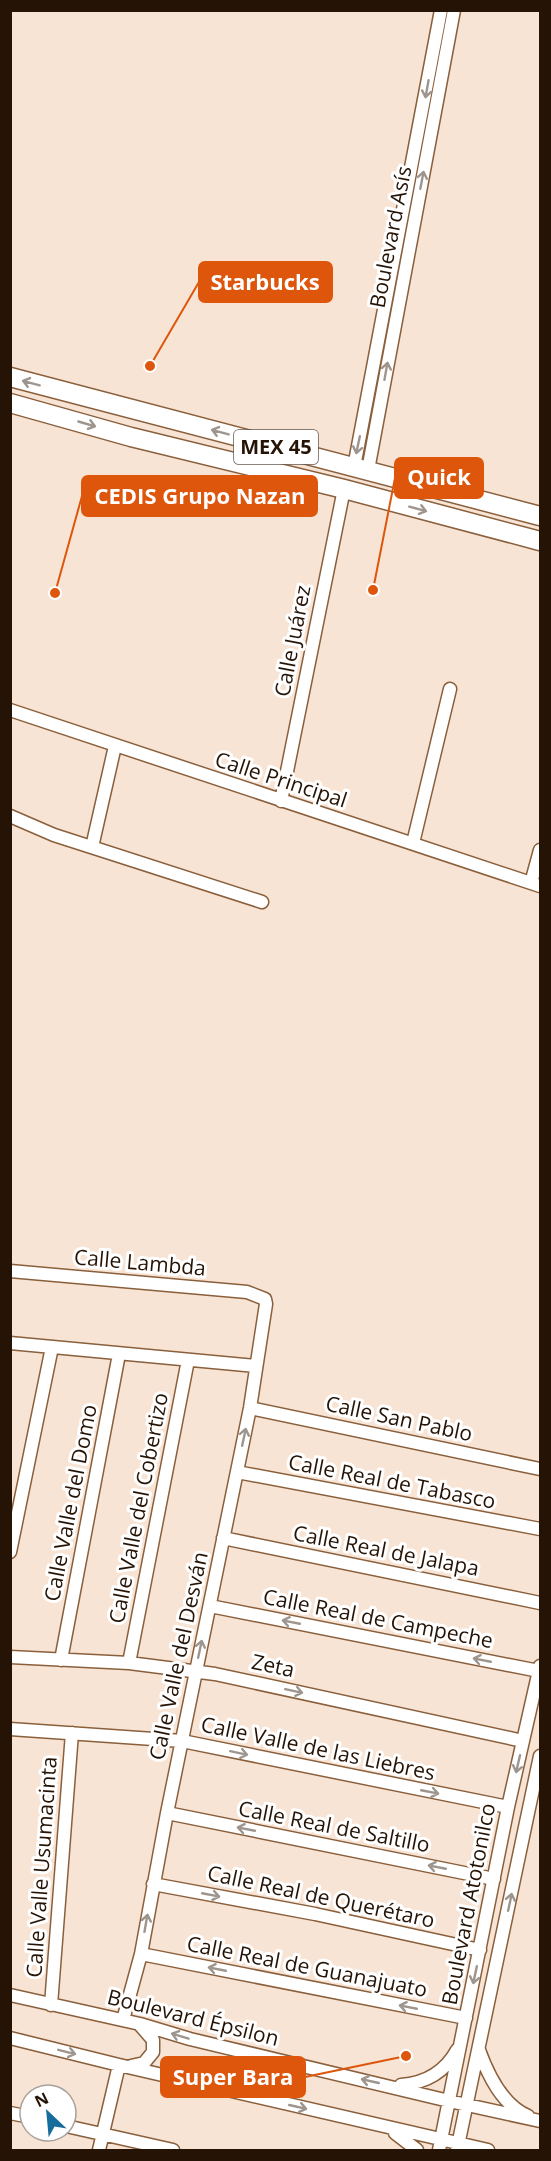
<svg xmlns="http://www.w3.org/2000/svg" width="551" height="2161" font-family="'Open Sans',sans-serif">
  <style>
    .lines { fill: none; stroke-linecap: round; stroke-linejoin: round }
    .minor-casing { stroke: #8a5f3c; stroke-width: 15 }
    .highway-casing { stroke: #8a5f3c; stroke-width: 21 }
    .minor { stroke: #fff; stroke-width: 12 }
    .highway { stroke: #fff; stroke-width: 18 }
    .oneway { stroke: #9d958e }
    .labels { text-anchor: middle; stroke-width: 6; stroke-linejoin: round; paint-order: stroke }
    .shield { fill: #fff; stroke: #665a50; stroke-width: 1.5 }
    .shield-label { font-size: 20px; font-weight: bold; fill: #251305 }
    .street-label { font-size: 21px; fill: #251305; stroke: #fff }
    .leader { fill: none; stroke: #de560c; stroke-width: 2 }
    .callout-dot { fill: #de560c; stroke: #fff; stroke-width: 2 }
    .callout { fill: #de560c; stroke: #de560c; stroke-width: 2 }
    .callout-label { font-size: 22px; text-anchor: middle; font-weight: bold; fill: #fff }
  </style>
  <rect width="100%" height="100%" fill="#f8e4d4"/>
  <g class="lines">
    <g class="minor-casing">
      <path id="minor" d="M354 467 441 10
        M368 470 454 10
        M10 710 540 886
        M281 801 344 489
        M10 816 54 835 262 902
        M413 843 450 689
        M92 847 115 746
        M531 883 540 850
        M10 1271 247 1292 265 1299 266 1304 250 1408 167 1813 141 1954 123 2020
        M10 1343 256 1366
        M250 1408 540 1469
        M237 1472 540 1529
        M223 1538 540 1603
        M10 1552 52 1347
        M210 1606 539 1671
        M10 1657 129 1663 215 1674 523 1741
        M61 1660 119 1354
        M129 1663 188 1360
        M10 1729 182 1741 508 1807
        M167 1813 494 1879
        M153 1884 315 1914 480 1950
        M141 1954 466 2018
        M10 1995 140 2024 190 2039 449 2101 540 2121
        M51 2005 72 1733
        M10 2038 119 2065 488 2150
        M479 2050C488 2075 502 2105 528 2116
        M131 2066 144 2063 153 2052V2040L140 2025
        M401 2085C426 2083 445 2072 457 2050
        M10 2113 30 2117
        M66 2126 173 2150
        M395 2133 417 2150
        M99 2150 119 2065
        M439 2150 508 1807 540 1666
        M457 2150 540 1756"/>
    </g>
    <g class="highway-casing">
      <path id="highway" d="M10 377 540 516
        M10 403 131 437 344 489 540 541"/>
    </g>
    <use href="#minor" class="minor"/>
    <use href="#highway" class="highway"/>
  </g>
  <defs><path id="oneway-shaft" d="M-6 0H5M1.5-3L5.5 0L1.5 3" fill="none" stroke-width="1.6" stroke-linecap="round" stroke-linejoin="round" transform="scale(1.5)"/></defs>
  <g class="oneway">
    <use href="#oneway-shaft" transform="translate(427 89) rotate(100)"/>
    <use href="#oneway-shaft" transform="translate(422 180) rotate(-79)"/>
    <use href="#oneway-shaft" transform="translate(386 371) rotate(-80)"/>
    <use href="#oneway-shaft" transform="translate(31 383) rotate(-165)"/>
    <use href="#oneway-shaft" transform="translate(87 424) rotate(16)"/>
    <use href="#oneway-shaft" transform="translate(220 432) rotate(-165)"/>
    <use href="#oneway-shaft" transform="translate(358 445) rotate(102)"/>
    <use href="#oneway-shaft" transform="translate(418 509) rotate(15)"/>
    <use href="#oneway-shaft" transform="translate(244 1437) rotate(-78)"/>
    <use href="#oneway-shaft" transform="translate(291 1622) rotate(-169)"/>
    <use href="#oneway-shaft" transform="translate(200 1649) rotate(-78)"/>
    <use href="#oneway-shaft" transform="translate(482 1660) rotate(-169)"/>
    <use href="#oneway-shaft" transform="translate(294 1691) rotate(12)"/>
    <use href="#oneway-shaft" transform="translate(239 1753) rotate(12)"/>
    <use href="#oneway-shaft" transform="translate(518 1764) rotate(103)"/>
    <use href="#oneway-shaft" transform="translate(430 1792) rotate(11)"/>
    <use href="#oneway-shaft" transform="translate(246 1829) rotate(-169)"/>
    <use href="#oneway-shaft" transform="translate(437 1867) rotate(-169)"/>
    <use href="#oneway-shaft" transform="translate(211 1895) rotate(11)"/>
    <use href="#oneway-shaft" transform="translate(510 1902) rotate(-78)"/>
    <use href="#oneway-shaft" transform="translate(146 1923) rotate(-80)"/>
    <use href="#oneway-shaft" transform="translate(217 1969) rotate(-169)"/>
    <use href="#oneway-shaft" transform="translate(475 1975) rotate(102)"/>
    <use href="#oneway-shaft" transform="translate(408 2007) rotate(-169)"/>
    <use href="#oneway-shaft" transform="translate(180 2036) rotate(-163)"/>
    <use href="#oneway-shaft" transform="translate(67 2052) rotate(14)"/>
    <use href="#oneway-shaft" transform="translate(370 2081) rotate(-167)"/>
    <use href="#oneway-shaft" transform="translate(298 2107) rotate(13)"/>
  </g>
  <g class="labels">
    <rect class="shield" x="234" y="430" width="84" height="34" rx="4.5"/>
    <g class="shield-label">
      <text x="276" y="454">MEX 45</text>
    </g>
    <g class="street-label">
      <text transform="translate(391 237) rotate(-79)" y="7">Boulevard Asís</text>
      <text transform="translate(293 641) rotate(-79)" y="7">Calle Juárez</text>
      <text transform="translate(281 780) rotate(18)" y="7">Calle Principal</text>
      <text transform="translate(140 1263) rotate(5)" y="7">Calle Lambda</text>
      <text transform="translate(399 1419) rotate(12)" y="7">Calle San Pablo</text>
      <text transform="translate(392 1482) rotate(11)" y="7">Calle Real de Tabasco</text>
      <text transform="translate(71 1503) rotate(-79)" y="7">Calle Valle del Domo</text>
      <text transform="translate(139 1508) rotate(-79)" y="7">Calle Valle del Cobertizo</text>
      <text transform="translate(386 1551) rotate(11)" y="7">Calle Real de Jalapa</text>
      <text transform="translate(378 1619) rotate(11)" y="7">Calle Real de Campeche</text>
      <text transform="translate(179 1656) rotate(-78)" y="7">Calle Valle del Desván</text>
      <text transform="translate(273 1666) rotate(12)" y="7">Zeta</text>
      <text transform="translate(318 1749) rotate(12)" y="7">Calle Valle de las Liebres</text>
      <text transform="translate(334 1827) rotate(11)" y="7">Calle Real de Saltillo</text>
      <text transform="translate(42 1867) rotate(-86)" y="7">Calle Valle Usumacinta</text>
      <text transform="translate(321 1897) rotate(12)" y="7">Calle Real de Querétaro</text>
      <text transform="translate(469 1904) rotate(-79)" y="7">Boulevard Atotonilco</text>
      <text transform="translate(307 1967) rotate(11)" y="7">Calle Real de Guanajuato</text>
      <text transform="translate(193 2018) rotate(14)" y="7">Boulevard Épsilon</text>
    </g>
  </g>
  <path class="leader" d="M150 366L199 282M373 590L395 478M55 593L82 496M406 2056L305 2077"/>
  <g class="callout-dot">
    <circle cx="150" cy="366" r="6"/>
    <circle cx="373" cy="590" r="6"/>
    <circle cx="55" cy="593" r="6"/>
    <circle cx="406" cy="2056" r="6"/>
  </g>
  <g class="callout">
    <rect x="199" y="262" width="133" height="40" rx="6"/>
    <rect x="395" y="458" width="88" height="40" rx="6"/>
    <rect x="82" y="476" width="235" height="40" rx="6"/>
    <rect x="161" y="2057" width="144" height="40" rx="6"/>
  </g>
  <g class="callout-label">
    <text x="265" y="290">Starbucks</text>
    <text x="439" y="485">Quick</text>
    <text x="200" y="504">CEDIS Grupo Nazan</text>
    <text x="233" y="2085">Super Bara</text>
  </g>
  <rect width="551" height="2161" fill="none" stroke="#251305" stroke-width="24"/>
  <g transform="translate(48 2113) rotate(334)"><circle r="28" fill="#ffffff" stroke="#a8a19b" stroke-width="1.5"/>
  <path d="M0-4.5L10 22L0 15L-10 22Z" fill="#166d9d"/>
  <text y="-9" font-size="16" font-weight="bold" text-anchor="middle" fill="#251305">N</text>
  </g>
</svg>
